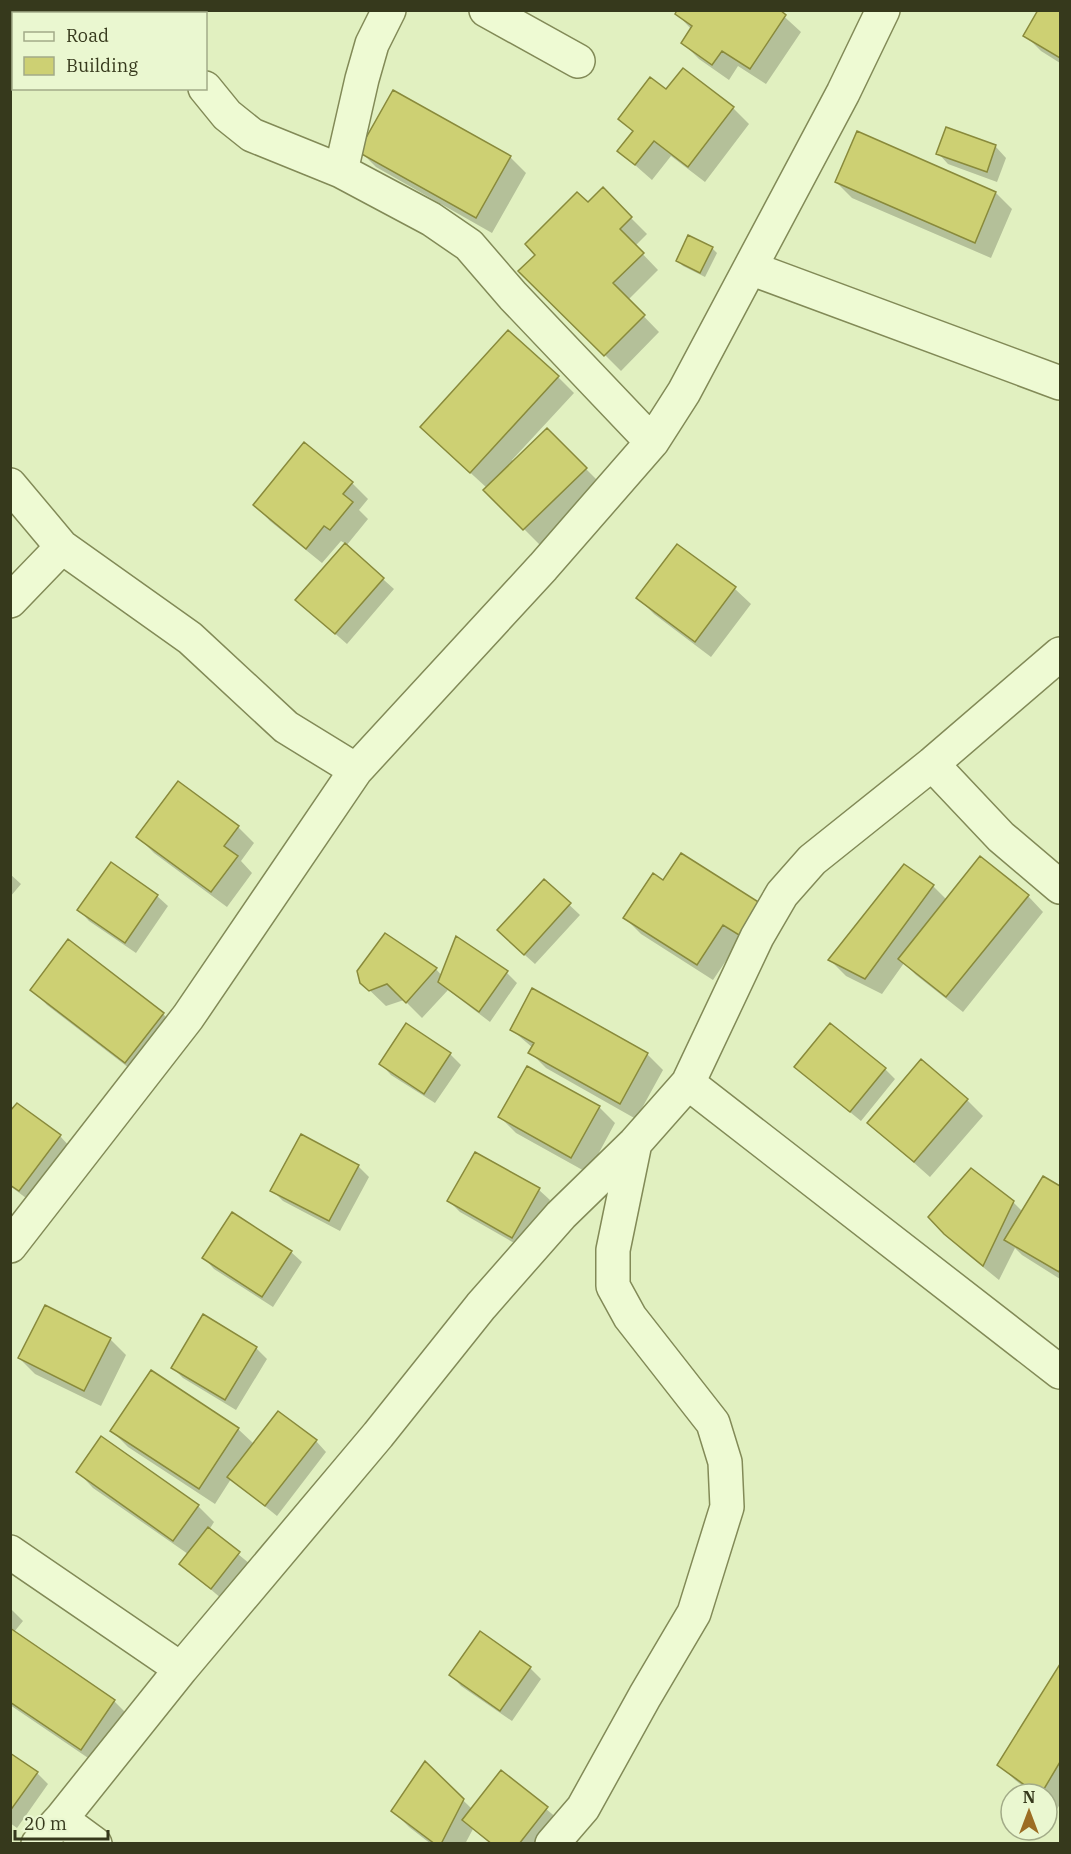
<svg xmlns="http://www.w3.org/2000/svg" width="1071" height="1854" font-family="'IBM Plex Serif',serif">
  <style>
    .shadow { fill: #0003 }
    .building { fill: #cdd073; stroke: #898a3b; stroke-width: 1.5 }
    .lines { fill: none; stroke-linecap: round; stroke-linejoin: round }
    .street-casing { stroke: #828a57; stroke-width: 36 }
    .street { stroke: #eefad3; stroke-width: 33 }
  </style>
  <rect width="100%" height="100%" fill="#e1f0c0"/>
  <path class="shadow" d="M777 10 801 32 766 84 738 66 729 80 699 59 683 43 692 30 677 14Z
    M1040 10H1060V63L1041 51 1025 35Z
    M683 70 733 108 749 124 705 182 671 156 652 180 619 151 634 133 620 119 666 91Z
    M947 129 996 147 1006 158 997 182 948 164 938 153Z
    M858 133 996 193 1012 209 991 258 852 198 836 182Z
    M360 151 510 157 526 173 492 233 376 167Z
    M603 190 647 234 635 246 658 270 628 300 659 332 621 371 521 271Z
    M712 248 717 253 705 277 683 266 678 261Z
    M558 377 574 393 512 460 514 462 547 430 602 485 540 545 485 490 487 488 438 443Z
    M304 444 352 483 368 499 359 510 368 519 346 546 394 589 347 644 308 610 346 544 341 541 322 563 270 521 255 505Z
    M735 589 751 604 711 657 654 614 638 598Z
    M238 827 254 843 241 861 252 873 227 907 154 853 138 837Z
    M905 866 933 886 947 900 1028 896 1043 912 963 1012 916 975 904 963 882 994 846 976 830 960Z
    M10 874 21 884 10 897Z
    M544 881 580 915 535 964 509 941Z
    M664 882 759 904 740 940 713 980 641 934 625 918Z
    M157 896 168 906 136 953 89 921 79 910Z
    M69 941 163 1014 179 1030 142 1078 47 1005 32 989Z
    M436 969 442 976 507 973 517 983 490 1022 448 990 422 1018 404 1000 386 1006 361 982Z
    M533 991 647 1054 663 1070 636 1119 546 1068 530 1052 533 1048 512 1030Z
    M450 1054 461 1065 435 1103 391 1075 381 1064Z
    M885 1069 895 1079 861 1121 807 1077Z
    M967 1100 983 1116 930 1177 869 1123Z
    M599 1107 615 1123 588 1173 516 1133 500 1117Z
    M10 1114 60 1136 70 1147 30 1201 10 1186Z
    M476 1154 539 1190 550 1200 523 1248 460 1212 449 1201Z
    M358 1166 369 1177 340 1231 283 1201 272 1190Z
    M1044 1178 1060 1188V1279L1022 1255 1015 1248 999 1280 962 1250 930 1217 1013 1202 1023 1212Z
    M291 1252 302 1262 273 1307 214 1269 204 1258Z
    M110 1339 126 1355 101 1406 35 1374 19 1358Z
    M256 1348 267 1359 236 1410 183 1378 173 1368Z
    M238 1429 254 1444 316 1441 326 1452 277 1516 231 1479 215 1504 128 1447 112 1431Z
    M78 1472 198 1506 214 1522 209 1530 250 1564 222 1599 181 1564 188 1554 93 1488Z
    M10 1608 23 1621 14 1632 114 1701 130 1717 97 1764 10 1705Z
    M480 1634 530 1668 541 1679 512 1721 461 1686 451 1675Z
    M1060 1667V1804L1056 1811 1047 1804V1794H1033L1015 1780 999 1764Z
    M10 1754 37 1773 48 1784 17 1828 10 1823Z
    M426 1764 472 1809 502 1772 558 1819 538 1844H491L473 1829 465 1844H431L409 1827 393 1811Z"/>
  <path class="building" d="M677 10H780L786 15 750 69 722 51 712 65 681 43 692 26 675 14Z
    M1038 10H1060V58L1023 36Z
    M683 68 734 107 688 167 654 141 635 165 617 151 633 131 618 119 650 77 666 89Z
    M393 90 511 156 476 218 358 152Z
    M946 127 996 145 987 172 936 154Z
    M857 131 996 192 975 243 835 182Z
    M603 187 632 217 620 229 644 253 613 283 645 315 604 356 518 271 535 255 525 244 577 192 588 202Z
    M688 235 713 247 700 273 676 261Z
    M508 330 559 376 470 473 420 427Z
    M547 428 587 468 523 530 483 490Z
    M304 442 353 482 343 494 353 502 330 530 324 526 306 549 253 505Z
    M345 543 384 578 335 634 295 600Z
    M677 544 736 587 695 642 636 598Z
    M178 781 239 826 224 846 238 856 211 892 136 837Z
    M681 853 760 903 739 935 723 925 697 965 623 918 653 873 663 880Z
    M980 856 1029 895 946 997 898 959Z
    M111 862 158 895 125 943 77 910Z
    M904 864 934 885 865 979 828 960Z
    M544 879 571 903 524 955 497 930Z
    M385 933 437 968 406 1003 387 984 369 991 360 983 357 971Z
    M456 936 508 971 479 1012 438 982Z
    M68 939 164 1013 125 1063 30 990Z
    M532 988 648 1053 620 1104 528 1053 534 1043 510 1030Z
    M406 1023 451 1053 424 1094 379 1064Z
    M830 1023 886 1068 850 1112 794 1067Z
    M921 1059 968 1099 914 1162 867 1123Z
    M527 1066 600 1106 571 1158 498 1117Z
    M17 1103 61 1135 19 1191 10 1185V1111Z
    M301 1134 359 1165 329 1221 270 1191Z
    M475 1152 540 1188 512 1238 447 1201Z
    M971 1168 1014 1201 983 1266 944 1234 928 1217Z
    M1043 1176 1060 1186V1269L1059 1272 1004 1240Z
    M232 1212 292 1251 262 1297 202 1258Z
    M45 1305 111 1338 84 1391 18 1358Z
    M203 1314 257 1347 225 1400 171 1368Z
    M151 1370 239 1428 199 1489 110 1431Z
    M278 1411 317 1440 265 1506 227 1477Z
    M101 1436 199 1505 173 1541 76 1472Z
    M208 1527 240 1552 211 1589 179 1564Z
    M10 1628 115 1700 81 1750 10 1702Z
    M480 1631 531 1667 500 1711 449 1675Z
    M1060 1664V1762L1041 1794H1037L997 1765Z
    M10 1753 38 1772 10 1811Z
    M425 1761 464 1799 441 1844H435L391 1811Z
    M501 1770 548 1807 519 1844H492L462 1820Z"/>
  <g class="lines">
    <g class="street-casing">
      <path id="street" d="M81 10 87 14
        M486 10 578 61
        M205 88 227 115 252 135 341 171 431 219 469 245 513 296 652 442
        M341 171 362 79 372 44 389 10
        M750 268 1060 383
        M10 485 62 547 190 638 286 727 356 770
        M10 601 62 547
        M932 764 1001 837 1060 887
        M688 1083 1060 1372
        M10 1246 188 1017 356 770 543 567 652 442 684 392 843 93 883 10
        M10 1552 181 1669
        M61 1819 95 1844
        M38 1844 61 1819 181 1669 378 1435 481 1306 561 1215 635 1143 688 1083 757 937 782 894 812 860 932 764 1060 654
        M552 1844 583 1808 645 1696 694 1613 727 1507 725 1462 713 1423 630 1317 613 1286V1250L635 1143"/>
    </g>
    <use href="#street" class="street"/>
  </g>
  <rect width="1071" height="1854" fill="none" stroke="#36391c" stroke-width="24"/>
  <rect x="12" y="12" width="195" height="78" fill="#eaf7d0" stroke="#a2ab88" stroke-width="1.5"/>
  <rect x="24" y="32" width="30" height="9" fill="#eefad3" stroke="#a2ab88" stroke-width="1.5"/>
  <text x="66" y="42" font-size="18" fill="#36391c">Road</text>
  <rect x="24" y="57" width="30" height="18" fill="#cdd073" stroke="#a2ab88" stroke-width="1.5"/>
  <text x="66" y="72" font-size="18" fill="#36391c">Building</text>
  <g transform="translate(1029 1812)"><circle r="28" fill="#eaf7d0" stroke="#a2ab88" stroke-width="1.5"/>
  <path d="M0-4.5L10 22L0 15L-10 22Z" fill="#9c6d24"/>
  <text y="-9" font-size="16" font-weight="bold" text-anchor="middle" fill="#36391c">N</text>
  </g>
  <path d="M15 1830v9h93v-9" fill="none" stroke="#36391c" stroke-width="3"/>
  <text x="24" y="1830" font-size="18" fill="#36391c" stroke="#eaf7d0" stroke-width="4.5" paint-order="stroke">20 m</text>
</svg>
